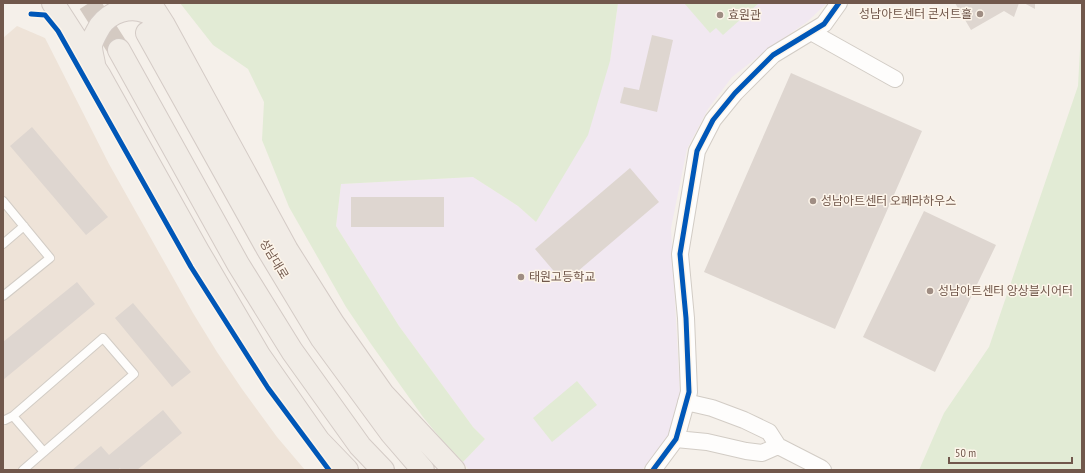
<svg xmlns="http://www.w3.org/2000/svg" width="1085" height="473" font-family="'PT Sans Narrow','Noto Sans KR',sans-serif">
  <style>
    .residential { fill: #eee3d8 }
    .education { fill: #f1e8f1 }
    .green { fill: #e2ebd5 }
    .building { fill: #ded6d0 }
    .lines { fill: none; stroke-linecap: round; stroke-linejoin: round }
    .primary-tunnel { stroke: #d4cac2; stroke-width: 22; stroke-dasharray: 22 11; stroke-linecap: butt }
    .lane-casing { stroke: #d2ccc5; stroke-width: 10 }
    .street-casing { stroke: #d2ccc5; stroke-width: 18 }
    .primary-casing { stroke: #d4cbc6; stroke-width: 24 }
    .lane { stroke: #fefdfc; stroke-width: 8 }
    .street { stroke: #fefdfc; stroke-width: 16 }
    .primary { stroke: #f1ece6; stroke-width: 22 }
    .cycleway-casing { stroke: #fdf5ea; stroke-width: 8 }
    .cycleway { stroke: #0057b8; stroke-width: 5 }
    .poi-dot { fill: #9f8d83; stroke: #fdf5ea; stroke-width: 1.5 }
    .labels { text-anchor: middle; stroke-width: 3; stroke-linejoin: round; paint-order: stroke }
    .poi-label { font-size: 12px; fill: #71584c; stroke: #fdf5ea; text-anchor: start }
    .street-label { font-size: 12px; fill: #71584c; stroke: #fdf5ea }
  </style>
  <rect width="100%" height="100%" fill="#f5f0ea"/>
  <path class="residential" d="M17 26 45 38 109 164 193 313 217 352 242 389 277 437 305 470H3V38Z"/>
  <path class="education" d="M618 3H827L807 22 769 48 732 77 708 109 687 149 671 228 680 394 668 436 642 470H469L463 462 485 439 473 427 399 326 336 226 341 184 473 177 518 206 536 222 610 61Z"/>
  <path class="green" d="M180 3H618L610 61 588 135 536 222 518 206 473 177 341 184 336 226 399 326 473 427 485 439 463 462 441 439 423 417 371 344 346 307 289 207 262 140 264 102 248 69 213 45Z
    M684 3H759L723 35 716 28 710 33Z
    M1082 13V470H919L944 413 989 347 1078 86Z
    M577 381 597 405 552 442 533 418Z"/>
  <path class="building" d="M955 3H1019L1014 17 1004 11 971 30Z
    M1024 3H1035V9Z
    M652 35 673 40 657 112 620 103 624 87 639 90Z
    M791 73 922 131 835 329 704 272Z
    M32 127 108 217 86 235 10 146Z
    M630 168 659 202 564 283 535 249Z
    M351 197H444V227H351Z
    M924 211 996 245 935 372 863 337Z
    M77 282 95 304 3 380V342Z
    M133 303 191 372 172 387 115 318Z
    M163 410 182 433 137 470H121L120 468 118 470H72L101 446 109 455Z"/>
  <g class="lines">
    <path class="primary-tunnel" d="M89 3 119 50"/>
    <g class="lane-casing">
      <path id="lane" d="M3 201 50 258 3 296
        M3 244 24 226
        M5 420 13 416
        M23 470 134 374 103 338 13 416 44 452"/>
    </g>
    <g class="street-casing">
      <path id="street" d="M811 32 895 79
        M686 402 712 408 744 420 769 432 778 446 821 468 823 470
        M676 439 707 442 746 451 762 453 778 446
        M653 470 676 439 689 392 686 318 680 254 697 151 713 120 735 93 773 55 824 24 839 3"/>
    </g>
    <g class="primary-casing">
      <path id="primary" d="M53 3 100 76 198 251 259 355 319 441 347 470
        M150 3 164 25 287 250 333 323 383 394 454 470
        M147 33 267 248 322 339 391 433 423 470
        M119 50 238 264 292 351 360 446 383 470
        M94 64C93 58 91 52 91 46 92 39 97 32 100 26 110 12 130 5 146 12 152 15 157 20 162 23"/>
    </g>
    <use href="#lane" class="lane"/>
    <use href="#street" class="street"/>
    <use href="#primary" class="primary"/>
    <g class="cycleway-casing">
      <path id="cycleway" d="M31 14 45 15 58 31 191 267 268 388 329 470
        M653 470 676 439 689 392 686 318 680 254 697 151 713 120 735 93 773 55 824 24 839 3"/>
    </g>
    <use href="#cycleway" class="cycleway"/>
  </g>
  <g class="poi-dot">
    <circle cx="980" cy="14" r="4"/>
    <circle cx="720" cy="15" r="4"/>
    <circle cx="813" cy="201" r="4"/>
    <circle cx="521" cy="277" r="4"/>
    <circle cx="930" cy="291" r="4"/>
  </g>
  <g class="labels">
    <g class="poi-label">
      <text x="972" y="18" text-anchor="end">성남아트센터 콘서트홀</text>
      <text x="728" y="19">효원관</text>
      <text x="821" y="205">성남아트센터 오페라하우스</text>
      <text x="529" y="281">태원고등학교</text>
      <text x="938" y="295">성남아트센터 앙상블시어터</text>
    </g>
    <g class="street-label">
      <text transform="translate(274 259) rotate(59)" y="4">성남대로</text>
    </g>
  </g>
  <rect width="1085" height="473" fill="none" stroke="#71584c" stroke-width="8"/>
  <path d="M949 457v6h123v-6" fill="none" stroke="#71584c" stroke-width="2"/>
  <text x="955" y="457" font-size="12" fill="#71584c" stroke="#fdf5ea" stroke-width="3" paint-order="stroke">50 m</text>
</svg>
